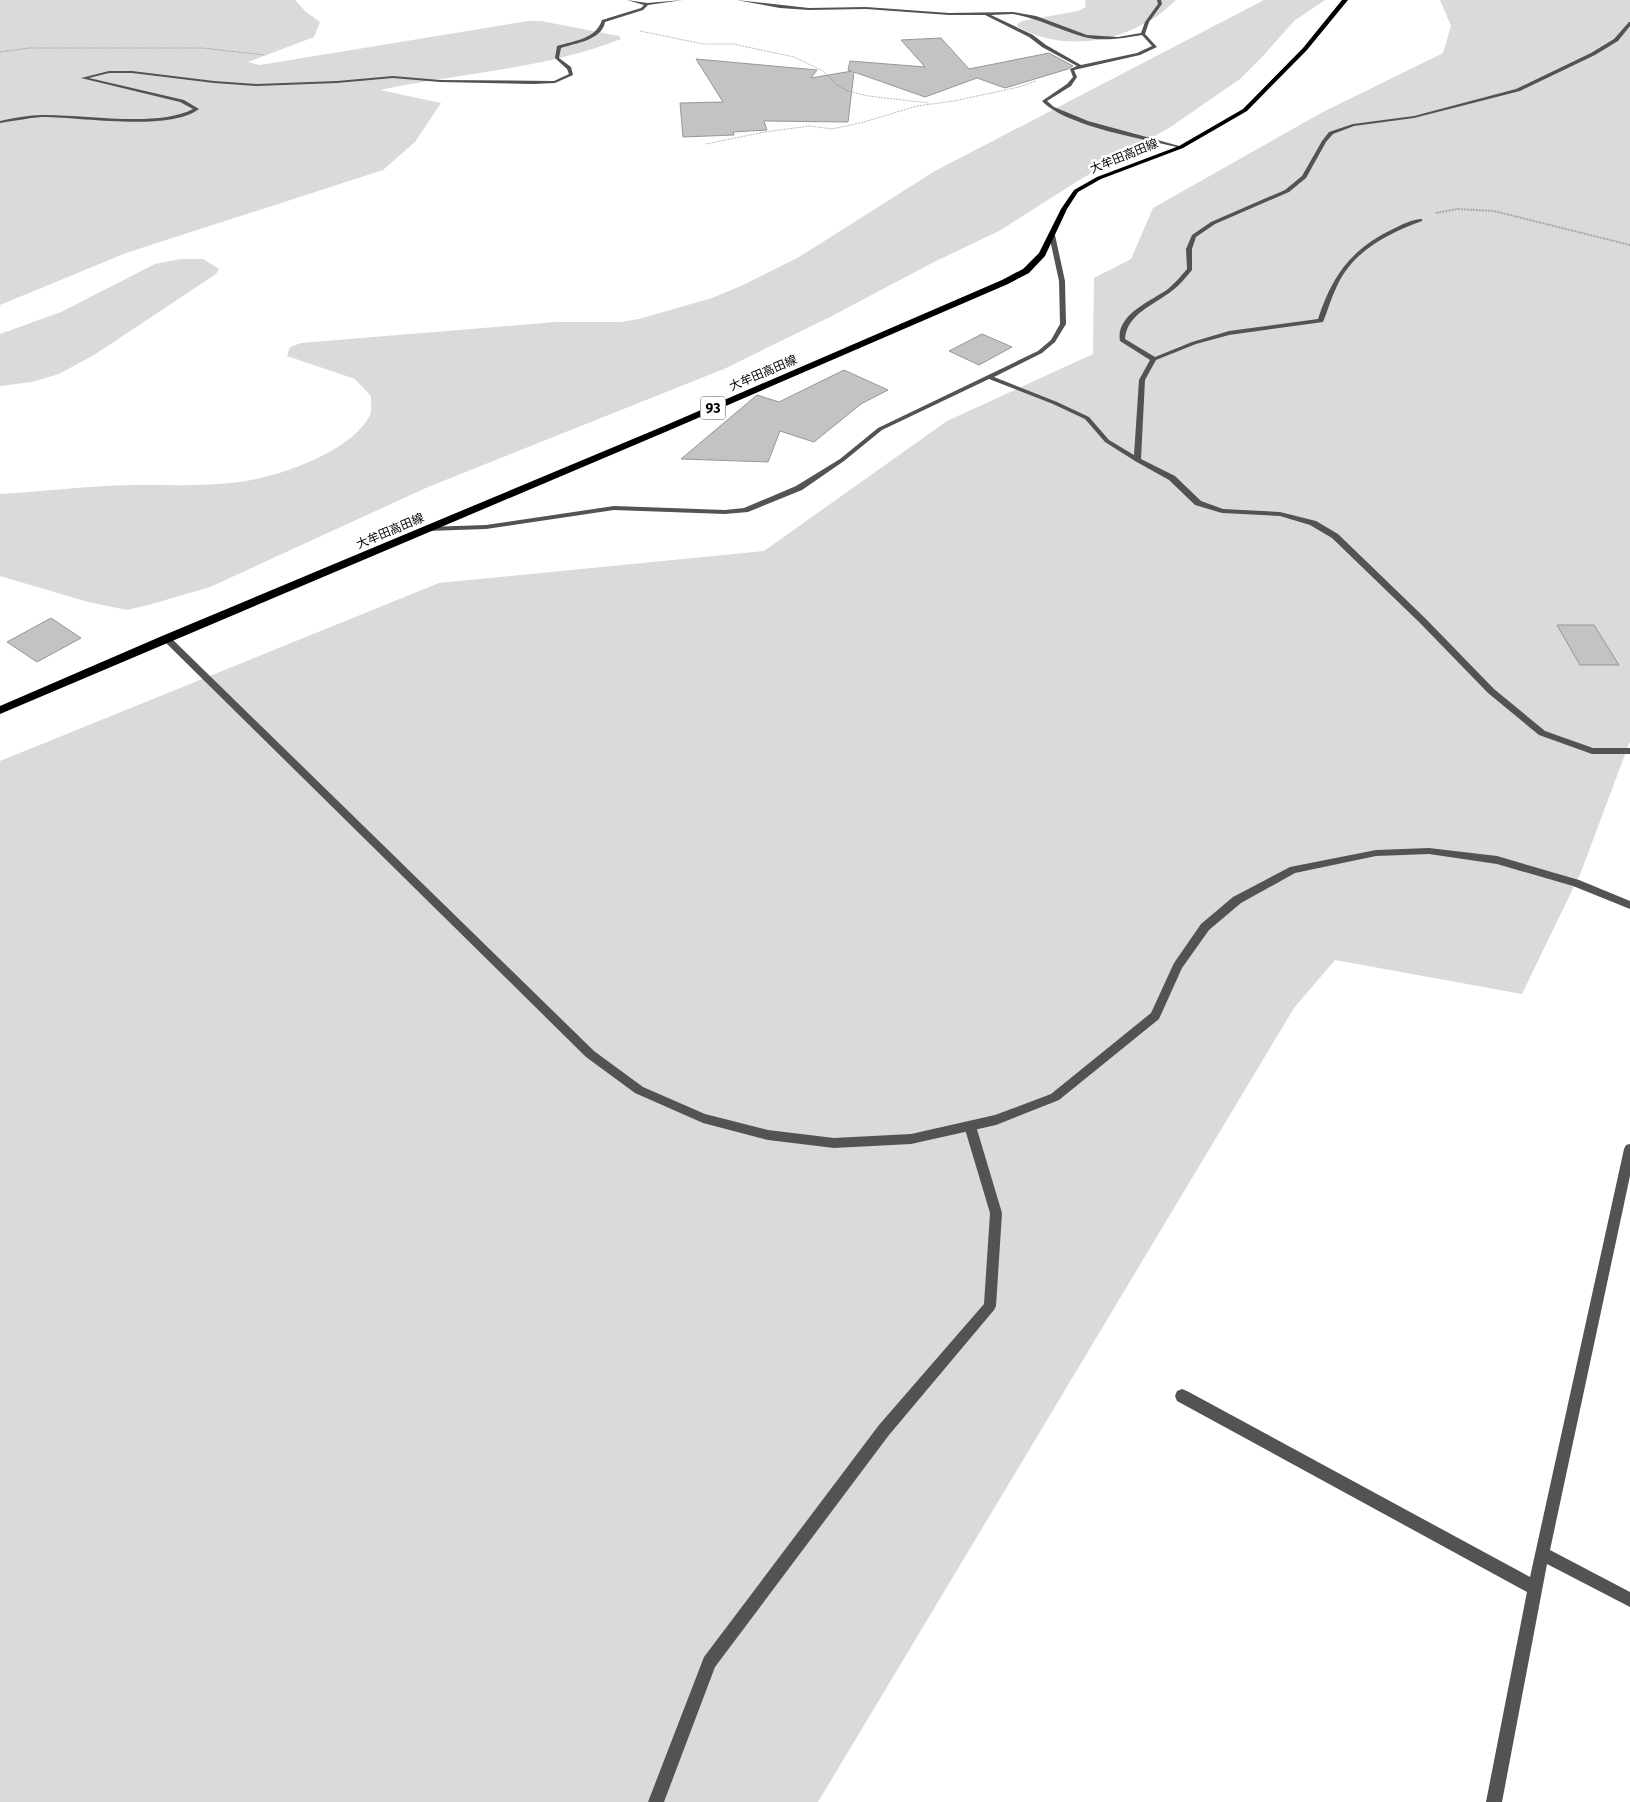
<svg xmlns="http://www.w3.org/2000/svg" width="1630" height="1802" font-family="'Fira Sans','Noto Sans JP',sans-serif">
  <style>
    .green { fill: #dadada }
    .building { fill: #c3c3c3; stroke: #979797 }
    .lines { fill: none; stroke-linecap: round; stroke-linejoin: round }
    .path-far1 { stroke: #757575; stroke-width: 1; stroke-dasharray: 0.5 1; stroke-linecap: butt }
    .path { stroke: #757575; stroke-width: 2; stroke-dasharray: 0.5 1; stroke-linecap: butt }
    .minor { fill: #535353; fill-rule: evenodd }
    .tertiary { fill: #535353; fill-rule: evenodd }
    .primary { fill: #000; fill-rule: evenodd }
    .labels { text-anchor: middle; stroke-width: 5; stroke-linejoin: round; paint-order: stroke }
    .far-street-label { font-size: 12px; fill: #000; stroke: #fff }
    .shield { fill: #fff; stroke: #4c4c4c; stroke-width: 1 }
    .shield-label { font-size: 14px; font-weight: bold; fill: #000 }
  </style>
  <rect width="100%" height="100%" fill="#fff"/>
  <path class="green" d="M0 0H295L305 11 320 22 314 37 248 62 260 65 528 21H541L619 36 621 39C545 69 460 73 380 90L441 103 415 142 383 170 126 253 0 305Z
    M1085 0H1176C1168 7 1159 16 1149 21 1110 44 1059 50 1018 27L1017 24 1022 21 1078 11 1086 7Z
    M1264 0H1325L1294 21 1263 56 1240 79 1172 126 1076 182 999 231 934 262 830 317 724 369 428 487 210 587 152 604 127 610 88 602 0 576V494C35 492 71 488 106 486 150 483 195 488 239 482 278 477 352 452 370 415 372 410 371 402 371 396L355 379 287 356 290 347 301 343 555 322H621L639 319 712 298 743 285 799 257 935 171Z
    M1440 0H1630V741L1581 872 1522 994 1335 960 1294 1008 818 1802H0V761L439 583 764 551 947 421 1093 354 1094 278 1131 259 1153 208 1321 113 1443 53 1451 26Z
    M180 259H203L219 269 216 274 94 355 59 374 32 382 0 386V334L61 312 155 264Z"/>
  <path class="building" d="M941 38 969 69 1049 53 1073 66 1068 69 1005 88 977 78 925 97 854 72 848 122 764 121 767 130 733 132 734 135 683 137 680 103 723 102 696 59 817 70 811 78 852 71 848 70 850 61 925 67 901 40Z
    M982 334 1012 347 979 365 949 351Z
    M844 370 888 390 861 404 814 442 780 431 768 462 681 459 757 395 779 402Z
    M51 618 81 638 37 662 7 642Z
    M1557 625H1594L1619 665H1580Z"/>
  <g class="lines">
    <path class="path-far1" d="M640 31 703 44H733L794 57 823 71 837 85 848 91 868 96 929 103
      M0 52 29 48H202L265 55
      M706 144 765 132 810 126 832 129 864 122 917 106 954 101 1019 87 1036 81"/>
    <path class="path" d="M1436 213 1457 209 1494 211 1630 245"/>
    <path class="minor" d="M627 0 647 3 683 0 648 5 643 10 605 22C602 40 576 43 561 48L559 58 571 67 573 75 555 83 534 84 440 82 393 78 337 83 257 86 214 83 132 73H109L89 78 184 100 199 109C168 132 82 117 42 117 28 118 14 121 0 123V121C14 118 28 115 42 115 83 114 158 128 193 109L180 102 81 78 109 71H132L214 81 257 84 337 81 393 76 440 80 554 81 569 74 567 69 555 58 557 46C574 41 596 39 602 20L641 8 644 5Z
      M736 0 809 8 866 7 949 13 1013 12 1036 16 1087 35 1118 37 1141 33 1145 22 1158 4 1157 0H1161L1162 4 1149 22 1145 34 1157 47 1140 55 1074 70 1077 77 1071 86 1047 101 1054 107 1088 121 1183 147 1181 148C1145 139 1067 127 1042 101L1067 84 1073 77 1070 69 1077 66 1042 47 1029 37 985 15H949L866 9 809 10 780 8ZM1013 14C1040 19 1059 30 1084 37 1102 42 1124 38 1142 35L1152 46 1137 53 1081 65 1046 45 1033 35 991 15Z
      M1629 22H1630V26L1618 41 1595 55 1520 91 1414 118 1354 126 1333 134 1326 142 1306 178 1289 192 1215 224 1196 237 1192 249V270C1186 277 1180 285 1173 290 1155 305 1127 313 1125 339L1155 357 1192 342 1229 331 1318 319C1332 276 1351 249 1393 229 1401 225 1413 219 1422 219V221C1387 234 1353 251 1337 286 1331 298 1328 310 1323 322L1229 335 1196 344 1156 360 1145 380 1141 459 1175 476 1201 501 1223 509 1280 512 1316 521 1338 534 1426 619 1494 689 1545 731 1593 748H1630V754H1592L1539 735 1488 693 1420 623 1332 538 1310 525 1280 516 1222 513 1195 505 1169 480 1135 461 1105 442 1085 419 1053 404 989 379 882 430 844 461 802 490 748 512 725 514 614 510 486 529 427 531 423 529 427 527 486 525 614 506 725 510 744 508 796 486 840 459 878 428 1038 351 1051 340 1060 324 1059 281 1049 235 1052 233 1055 235 1065 281 1066 324 1055 342 1042 353 994 377 1057 402 1089 417 1109 440 1134 455 1139 380 1150 360 1120 341C1115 315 1151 301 1168 289 1175 283 1181 276 1187 269L1186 249 1192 235 1211 222 1285 190 1302 176 1322 141 1329 132 1353 124 1414 116 1516 89 1591 53 1614 39Z
      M970 1121 974 1123 976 1126 1002 1213 996 1306 994 1310 889 1435 715 1667 664 1802H648L704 1657 879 1425 984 1304 990 1213 964 1126 966 1123Z
      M1630 1144V1176L1550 1550 1630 1592V1607L1547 1564 1502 1802H1486L1527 1592 1177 1401 1175 1396 1177 1391 1182 1389 1187 1391 1530 1577 1624 1149 1626 1145Z"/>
    <path class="tertiary" d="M166 635 169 636 594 1051 643 1087 705 1114 768 1130 834 1138 911 1134 995 1115 1051 1094 1151 1013 1174 963 1201 924 1233 897 1290 867 1376 850 1429 848 1497 856 1579 880 1630 901V909L1573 886 1497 864 1429 854 1376 856 1295 873 1241 903 1209 930 1182 968 1159 1019 1059 1100 996 1125 911 1144 834 1148 768 1140 703 1123 635 1093 586 1057 163 640V636Z"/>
    <path class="primary" d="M1342 0H1348L1307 50 1247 111 1183 148 1101 179 1078 192 1067 209 1045 256 1029 273 1008 284 670 430 0 714V706L162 636 664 426 1002 280 1023 269 1039 253 1061 209 1074 190 1097 177 1179 146 1243 109 1303 48Z"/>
  </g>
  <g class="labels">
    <g class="far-street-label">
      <text transform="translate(1124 156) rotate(-22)" y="4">大牟田高田線</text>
      <text transform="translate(763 373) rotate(-23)" y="4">大牟田高田線</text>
      <text transform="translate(390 531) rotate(-23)" y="4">大牟田高田線</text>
    </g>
    <rect class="shield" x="700.5" y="396.5" width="25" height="23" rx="4"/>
    <g class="shield-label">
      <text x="713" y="413">93</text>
    </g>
  </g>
</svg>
